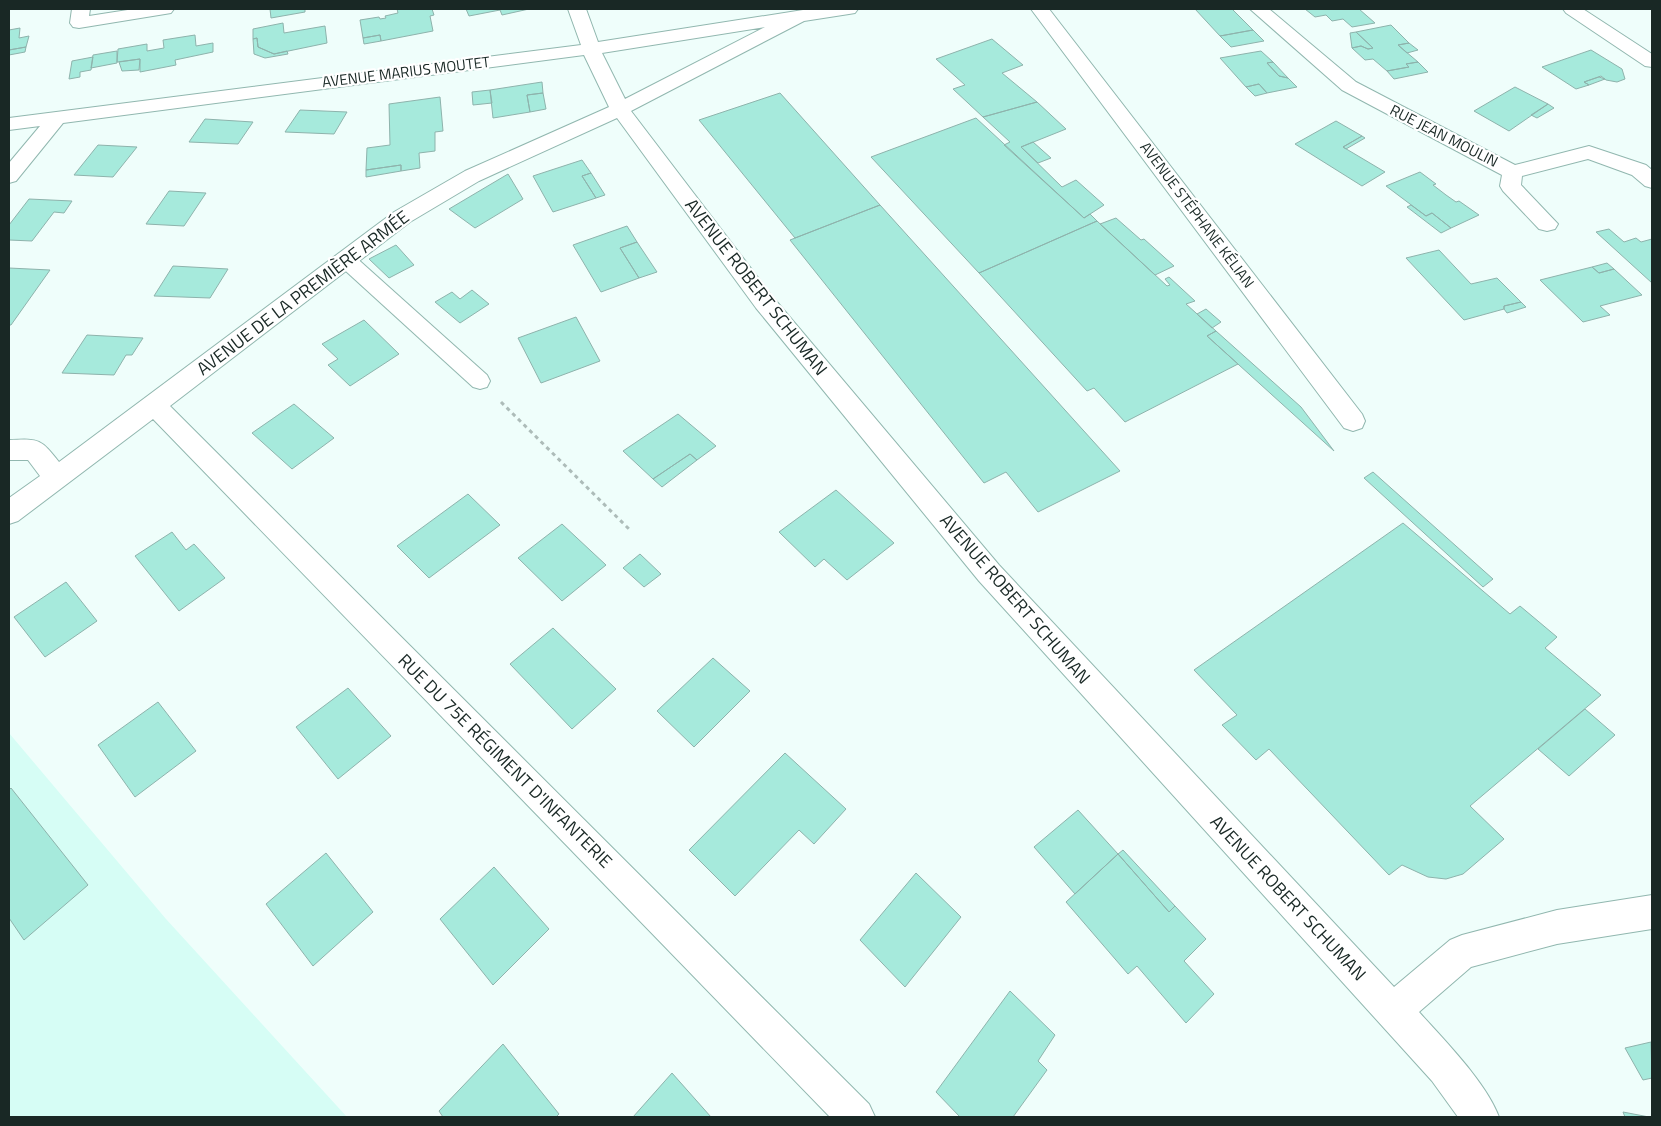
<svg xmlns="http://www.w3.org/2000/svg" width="1661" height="1126" font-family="'Titillium Web',sans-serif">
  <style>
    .built { fill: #d6fdf5 }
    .building { fill: #a6eadc; stroke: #8eb3ac }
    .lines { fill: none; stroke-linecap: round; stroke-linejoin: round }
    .service-casing { stroke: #91b7af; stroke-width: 2 }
    .minor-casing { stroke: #91b7af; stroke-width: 2 }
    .path { stroke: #adbcb9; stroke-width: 3; stroke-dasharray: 4 4; stroke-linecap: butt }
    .service { fill: #fff; fill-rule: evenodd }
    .minor { fill: #fff; fill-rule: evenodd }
    .labels { text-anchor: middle; stroke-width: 4.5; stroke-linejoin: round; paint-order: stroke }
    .far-street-label { font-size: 15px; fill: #192825; stroke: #fff }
    .street-label { font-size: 18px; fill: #192825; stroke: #fff }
  </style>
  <rect width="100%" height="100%" fill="#effefb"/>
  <path class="built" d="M9 733 166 919 347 1117H9Z"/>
  <path class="building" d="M270 9H305V12L271 18Z
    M397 9H432L434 15 430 16 433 31 381 41 380 35 363 38 360 20 379 17 380 19 386 18 385 16 398 13Z
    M466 9H529L502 15 500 10 469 16Z
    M1195 9H1232L1253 30 1220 36Z
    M1305 9H1359L1375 23 1352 27 1343 19 1332 21 1326 15 1315 17Z
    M283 23 284 33 325 26 327 43 274 54 258 47 257 38 253 39V29Z
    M1391 25 1409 43 1398 45 1418 62 1406 64 1409 67 1387 71 1373 59 1365 60 1352 48 1361 46 1368 49 1373 48 1356 32Z
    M20 28 19 38 29 36 26 47 9 50V30Z
    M1253 30 1264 41 1231 47 1220 36Z
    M1356 32 1373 48 1368 49 1361 46 1352 48 1350 33Z
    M195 35 196 46 213 43V52L175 60 176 65 140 72V59L117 62 118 49 147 44V51L164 48 163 40Z
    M380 35 381 41 364 44 363 38Z
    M257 38 258 47 274 54 287 51 288 54 265 58 254 54 253 39Z
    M992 39 1023 65 1002 73 1037 102 983 117 953 89 965 85 936 59Z
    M1409 43 1418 50 1407 53 1398 45Z
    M26 47 25 52 9 55V50Z
    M1591 50 1622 69 1625 79 1617 82 1606 80 1601 76 1584 82 1589 85 1576 89 1542 67Z
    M117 51V63L91 68 93 55Z
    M1261 51 1273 62 1267 63 1279 76 1288 78 1297 87 1267 93 1259 84 1246 87 1220 58Z
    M93 57 91 70 80 72V77L69 79 72 61Z
    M140 59 139 70 122 71 119 62Z
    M1273 62 1288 78 1279 76 1267 63Z
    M1418 62 1428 72 1394 79 1387 71 1409 67 1406 64Z
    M1599 77 1605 79 1589 85 1584 82Z
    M542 82 543 93 527 95 530 112 493 118 490 90Z
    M1259 84 1267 93 1255 96 1246 87Z
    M1515 87 1548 104 1509 131 1474 111Z
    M490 90 492 103 473 105 472 92Z
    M543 93 546 109 530 112 527 95Z
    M780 93 880 205 795 238 699 120Z
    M440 97 443 131 435 132V151L419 153 420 168 401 171V165L366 170 367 148 390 145 389 104Z
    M1037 102 1066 129 1021 147 1062 187 1076 180 1104 205 1084 218 1004 145 1010 142 983 117Z
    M1548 104 1554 108 1537 118 1531 115Z
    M300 110 347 112 334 134 285 132Z
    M976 118 1084 218 1090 214 1097 221 979 273 871 157Z
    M205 119 253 122 238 144 189 142Z
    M1336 121 1362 136 1343 147 1385 172 1362 186 1295 144Z
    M1362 136 1365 138 1346 149 1343 147Z
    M1033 142 1051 158 1038 163 1021 147Z
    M98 145 137 147 113 177 74 175Z
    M582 160 591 173 582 176 596 198 553 212 533 176Z
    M401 165V171L366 177V170Z
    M1420 172 1436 184 1433 185 1446 195 1456 202 1459 201 1479 215 1451 228 1432 213 1426 216 1386 186Z
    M591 173 605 195 596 198 582 176Z
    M508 174 523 199 475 228 449 209Z
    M169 191 206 193 184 226 146 224Z
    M29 199 72 201 64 213 54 212 32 241 9 240V225Z
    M880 205 1120 471 1038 512 1006 472 984 483 790 240Z
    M1411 205 1426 216 1432 213 1451 228 1441 233 1407 207Z
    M1116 218 1141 240 1144 239 1174 266 1155 275 1100 224Z
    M1097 221 1167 286 1170 285 1165 279 1169 277 1195 301 1186 304 1216 331 1207 336 1238 364 1125 422 1094 388 1087 391 979 273Z
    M627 226 637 242 620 248 639 278 601 292 573 245Z
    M1609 229 1624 242 1636 238 1641 242 1652 239V283L1596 232Z
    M637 242 657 272 639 278 620 248Z
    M396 245 414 265 389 278 369 259Z
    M1439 250 1471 284 1497 278 1521 302 1504 306V309L1464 320 1406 258Z
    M1607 263 1614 269 1599 273 1592 267Z
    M173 266 228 269 210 298 154 296Z
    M1592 267 1599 273 1614 269 1642 295 1600 306 1610 315 1583 322 1540 280Z
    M9 268 50 270 11 325H9Z
    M472 290 489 304 460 323 435 302 452 292 460 299Z
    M1521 302 1526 307 1507 313 1504 309V306Z
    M1206 309 1221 322 1212 328 1197 314Z
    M576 317 600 361 541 383 518 338Z
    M364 320 399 354 350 386 328 365 338 359 322 344Z
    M1216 331 1301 407 1334 451 1207 336Z
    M87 335 143 338 132 355H126L114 375 62 373Z
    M294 404 334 438 292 469 252 433Z
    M678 414 716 446 697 460 690 454 653 479 623 451Z
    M690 454 697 460 662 487 653 479Z
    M1373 472 1493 579 1483 587 1364 478Z
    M836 490 894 543 847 580 824 559 815 567 779 532Z
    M468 494 500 525 429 578 397 546Z
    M1403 523 1510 614 1520 606 1557 637 1545 648 1601 695 1470 806 1504 839 1463 874 1446 879 1428 877 1402 865 1389 875 1269 749 1256 760 1222 725 1237 715 1194 670Z
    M562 524 606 565 562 601 518 558Z
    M172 532 186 550 194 544 225 578 179 611 135 556Z
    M640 554 661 574 644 587 623 568Z
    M66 582 97 621 45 657 14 617Z
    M553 628 616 689 572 729 510 664Z
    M713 658 750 691 694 747 657 711Z
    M348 688 391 736 338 779 296 727Z
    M158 702 196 751 135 797 98 745Z
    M1585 709 1615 735 1569 776 1538 749Z
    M785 753 846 809 814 844 799 830 735 896 689 850Z
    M11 788 88 885 24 940 9 918V790Z
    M1078 810 1118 854 1075 894 1034 847Z
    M1123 850 1175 906 1169 912 1118 854Z
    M326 853 373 912 313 966 266 904Z
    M1118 854 1169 912 1175 906 1206 939 1184 961 1214 994 1186 1023 1137 966 1128 974 1066 902Z
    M494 867 549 929 493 985 440 919Z
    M916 873 961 917 905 987 860 940Z
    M1010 991 1055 1035 1038 1061 1047 1070 1013 1117H960L936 1092Z
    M1651 1042 1652 1078 1643 1080 1625 1048Z
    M503 1044 559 1114 556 1117H443L439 1111Z
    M672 1073 711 1117H633Z
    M1623 1112 1649 1117H1625Z"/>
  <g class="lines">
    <g class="service-casing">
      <path id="service" d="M345 252 352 254 487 375 490 381 487 387 480 389 473 387 338 264 335 259 338 254Z"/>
    </g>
    <g class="minor-casing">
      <path id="minor" d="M72 9H90L89 16 134 9H174L171 13 165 14 79 28 73 27 70 23Z
        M568 9H586L598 42 803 10 858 9 855 13 849 14 804 21 631 111 772 296 999 565 1394 987 1450 940 1462 935 1557 910 1652 895V929L1557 944 1471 967 1419 1012C1444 1040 1486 1082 1499 1117H1458L1432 1081 979 581 756 308 617 118 479 181 410 222 170 406 869 1104 875 1117H830L153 419 18 521 9 524V498L40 476 28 460H9V440C39 439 40 438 59 462L394 212 465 171 609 107 584 55 63 123 16 181 9 183V163L40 126 9 130V118L581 45ZM765 27 625 99 602 53Z
        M1031 9H1049L1362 414 1365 421 1362 428 1353 431 1344 428Z
        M1250 9H1269L1356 82 1515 165 1589 146 1646 165 1652 170V188L1645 186 1632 175 1588 159 1522 176 1521 185 1558 224 1555 229 1547 231 1539 229 1503 191 1500 186 1502 175 1342 90Z
        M1563 9H1583L1652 54V67L1645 66 1566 13Z"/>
    </g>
    <path class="path" d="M501 402 630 530"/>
    <use href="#service" class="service"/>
    <use href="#minor" class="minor"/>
  </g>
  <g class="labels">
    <g class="far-street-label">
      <text transform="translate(406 72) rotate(-7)" y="5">AVENUE MARIUS MOUTET</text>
      <text transform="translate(1444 136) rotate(27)" y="5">RUE JEAN MOULIN</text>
      <text transform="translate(1197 215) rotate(53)" y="5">AVENUE STÉPHANE KÉLIAN</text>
    </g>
    <g class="street-label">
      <text transform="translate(756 287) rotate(52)" y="6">AVENUE ROBERT SCHUMAN</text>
      <text transform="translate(303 293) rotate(-37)" y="6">AVENUE DE LA PREMIÈRE ARMÉE</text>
      <text transform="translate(1015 599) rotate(49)" y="6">AVENUE ROBERT SCHUMAN</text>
      <text transform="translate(505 761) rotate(45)" y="6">RUE DU 75E RÉGIMENT D'INFANTERIE</text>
      <text transform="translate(1288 898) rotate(47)" y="6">AVENUE ROBERT SCHUMAN</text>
    </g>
  </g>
  <rect width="1661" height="1126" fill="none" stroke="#192825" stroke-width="20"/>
</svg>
